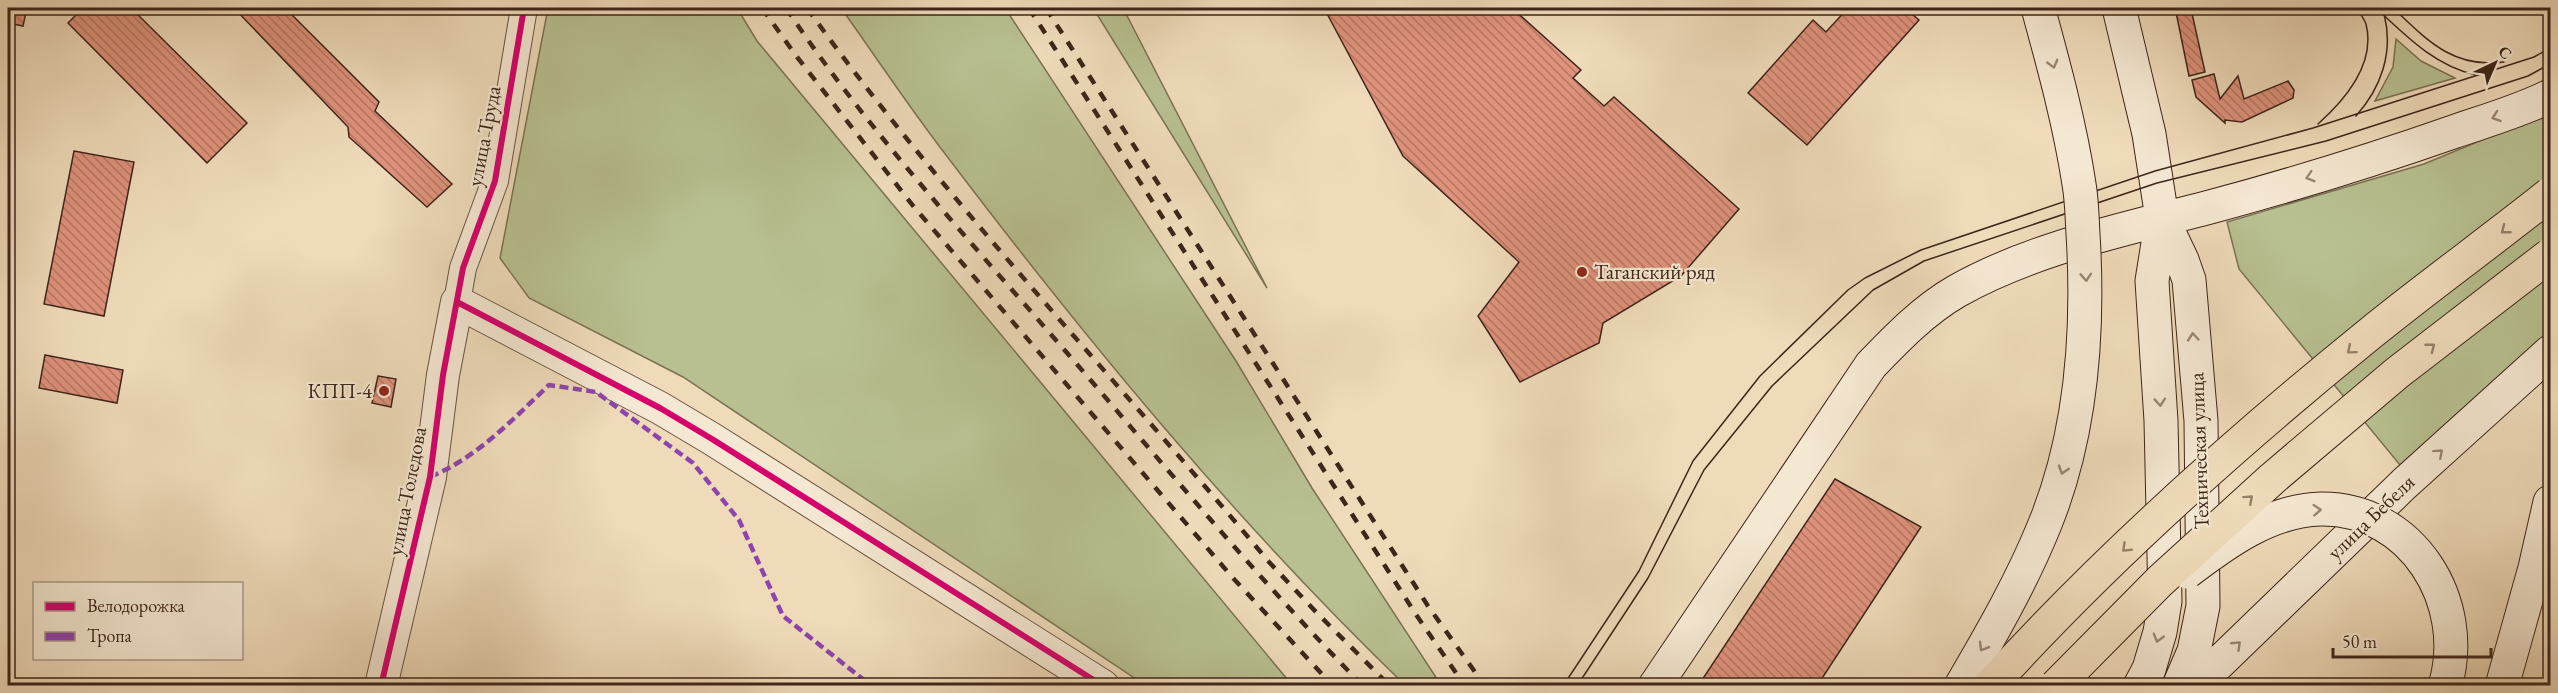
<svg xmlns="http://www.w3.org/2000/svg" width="2558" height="693" font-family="'EB Garamond',serif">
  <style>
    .green { fill: #b8c091; stroke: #7b7255; stroke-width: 1.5 }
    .building { fill: url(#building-back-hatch); stroke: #3e2519; stroke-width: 1.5 }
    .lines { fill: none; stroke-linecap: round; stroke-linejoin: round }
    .minor-casing { stroke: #6a5241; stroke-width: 28 }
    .tertiary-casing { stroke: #6a5241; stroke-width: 34 }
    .secondary-casing { stroke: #3e2519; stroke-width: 35 }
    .minor { stroke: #f5e8d2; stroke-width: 26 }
    .tertiary { stroke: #f5e8d2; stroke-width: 32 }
    .secondary { stroke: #f5e8d2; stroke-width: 33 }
    .tram { stroke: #3e2519; stroke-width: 1.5 }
    .rail { stroke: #3e2519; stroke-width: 4.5; stroke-dasharray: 10 10; stroke-linecap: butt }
    .secondary-bridge-casing { stroke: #3e2519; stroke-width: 35; stroke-linecap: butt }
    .primary-bridge-casing { stroke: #3e2519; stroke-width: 35; stroke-linecap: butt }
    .secondary-bridge { stroke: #f5e8d2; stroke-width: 33 }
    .primary-bridge { stroke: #efdbba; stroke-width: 33 }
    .quiet { stroke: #8e44ad; stroke-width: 4.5; stroke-dasharray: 9 4.5; stroke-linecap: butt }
    .cycleway-casing { stroke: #f5e8d2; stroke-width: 10 }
    .cycleway { stroke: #d6006c; stroke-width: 6 }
    .oneway { stroke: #9a8676 }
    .oneway2 { stroke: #96806a }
    .poi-dot { fill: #8f2418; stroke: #f5e8d2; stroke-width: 2 }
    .labels { text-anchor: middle; stroke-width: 4.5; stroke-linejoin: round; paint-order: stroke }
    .street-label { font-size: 21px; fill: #3e2519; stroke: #f5e8d2 }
    .poi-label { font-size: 21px; fill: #3e2519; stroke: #f5e8d2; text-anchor: start }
  </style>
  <defs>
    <pattern id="building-back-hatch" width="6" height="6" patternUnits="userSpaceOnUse" patternTransform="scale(1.5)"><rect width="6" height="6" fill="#df927c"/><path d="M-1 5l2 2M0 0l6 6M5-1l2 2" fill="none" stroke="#b67765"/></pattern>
  </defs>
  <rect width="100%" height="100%" fill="#efdbba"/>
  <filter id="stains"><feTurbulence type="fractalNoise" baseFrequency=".00333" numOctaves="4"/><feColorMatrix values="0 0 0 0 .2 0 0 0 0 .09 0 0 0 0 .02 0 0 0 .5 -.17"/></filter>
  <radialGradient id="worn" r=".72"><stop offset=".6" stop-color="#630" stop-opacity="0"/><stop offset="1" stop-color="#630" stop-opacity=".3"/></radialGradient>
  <path class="green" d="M548 8H737L757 41 1292 685H1145L683 377 529 298 500 258Z
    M841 8H1005L1236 361 1312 488 1441 685H1405C1237 523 1087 341 946 155 909 107 876 57 841 8Z
    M1093 8H1123L1267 288Z
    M2396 39 2421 61 2455 78 2375 101 2393 67Z
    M2550 112V330L2400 465 2239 269 2227 222 2424 164Z"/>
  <path class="building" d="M8 8H27L23 26 8 23Z
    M83 8H131L247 123 207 163 68 23Z
    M234 8H285L379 102 375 111 452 184 427 207 349 137 348 127Z
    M1324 8H1512L1581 70 1573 78 1604 106 1614 97 1739 209 1681 276 1603 323 1599 343 1520 382 1478 316 1519 262 1403 156Z
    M1848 8H1905L1919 20 1807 145 1748 93 1813 20 1826 32Z
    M2191 9 2205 72 2189 76 2176 12Z
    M2214 74 2220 99 2238 76 2244 99 2288 81 2294 90 2293 98 2242 122 2225 120V123L2196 97 2192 80Z
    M74 151 134 162 104 316 44 304Z
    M45 355 123 370 117 403 39 388Z
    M378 376 396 379 391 407 372 403Z
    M1835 479 1921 527 1817 686H1698Z"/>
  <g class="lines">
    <g class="minor-casing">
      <path id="minor" d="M457 302 463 268 495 181 524 8"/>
    </g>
    <g class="tertiary-casing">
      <path id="tertiary" d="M381 686 430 477 443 375 457 302 660 408 712 439 1103 686"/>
    </g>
    <g class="secondary-casing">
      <path id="secondary" d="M2119 8 2149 134 2162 218 2182 260 2189 280 2201 421 2203 606 2194 651 2179 686
        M1655 686 1871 365C1897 338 1924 310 1957 291 2033 248 2126 229 2210 207 2292 185 2373 160 2453 132 2485 121 2520 111 2550 96
        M2140 686 2149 669 2160 632 2165 601 2161 421 2152 281 2162 218
        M2195 686 2404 484 2550 352
        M2502 686 2535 568 2550 502"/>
    </g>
    <use href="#minor" class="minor"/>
    <use href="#tertiary" class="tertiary"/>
    <use href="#secondary" class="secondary"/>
    <path class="tram" d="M2376 8C2406 36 2435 66 2476 75
      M2393 8C2427 40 2453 69 2504 62
      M2356 116C2381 88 2394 52 2384 14
      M2318 124C2345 100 2376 64 2366 24 2364 19 2360 13 2357 8
      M1563 686 1639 571 1693 461 1760 376 1848 290 1865 278 1921 250 2155 171 2313 128 2534 57 2550 48
      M1577 686 1648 578 1704 470 1772 386 1873 290 1924 261 2157 183 2326 141 2528 76 2550 64"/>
    <path class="rail" d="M762 8 797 57 914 207 1233 578 1333 686
      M786 8C868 131 971 242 1068 354 1165 466 1259 580 1363 686
      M807 8C947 203 1115 377 1269 562L1316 612 1390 686
      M1029 8 1415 613 1465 686
      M1046 8 1428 606 1485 686"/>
    <g class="secondary-bridge-casing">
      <path id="secondary-bridge" d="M2187 572C2225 543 2270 510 2321 509 2412 508 2470 602 2445 686
        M1961 686C1992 633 2022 581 2045 524 2082 433 2089 331 2083 234 2082 218 2082 201 2079 184 2070 125 2054 66 2038 8"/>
    </g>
    <g class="primary-bridge-casing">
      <path id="primary-bridge" d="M1990 686C2105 559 2235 443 2367 336 2427 287 2490 242 2550 194
        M2056 686 2160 581 2273 478 2397 373 2550 255"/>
    </g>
    <use href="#secondary-bridge" class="secondary-bridge"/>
    <use href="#primary-bridge" class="primary-bridge"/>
    <path class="quiet" d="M430 477C478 457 512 420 549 385L596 392 693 463 739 520 783 616 864 680 879 686"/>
    <g class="cycleway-casing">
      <path id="cycleway" d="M457 302 660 408 712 439 1103 686
        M381 686 430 477 443 375 463 268 495 181 524 8"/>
    </g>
    <use href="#cycleway" class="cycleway"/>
  </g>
  <defs><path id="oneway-chevron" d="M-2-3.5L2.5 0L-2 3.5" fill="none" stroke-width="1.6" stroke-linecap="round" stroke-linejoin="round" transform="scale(1.5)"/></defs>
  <g class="oneway">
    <use href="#oneway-chevron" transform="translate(2053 64) rotate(75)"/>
    <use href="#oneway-chevron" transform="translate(2496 117) rotate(161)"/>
    <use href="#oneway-chevron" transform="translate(2310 177) rotate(163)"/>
    <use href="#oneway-chevron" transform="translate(2086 277) rotate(86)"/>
    <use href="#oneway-chevron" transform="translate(2193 337) rotate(-95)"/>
    <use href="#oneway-chevron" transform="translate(2160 402) rotate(86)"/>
    <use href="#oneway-chevron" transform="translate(2439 453) rotate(-42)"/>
    <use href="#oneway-chevron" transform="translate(2063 470) rotate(108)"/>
    <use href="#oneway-chevron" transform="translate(2317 510) rotate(-4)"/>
    <use href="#oneway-chevron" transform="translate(2158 638) rotate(106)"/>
    <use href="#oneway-chevron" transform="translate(2237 645) rotate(-44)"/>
    <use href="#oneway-chevron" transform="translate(1983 647) rotate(120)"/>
  </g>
  <g class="oneway2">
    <use href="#oneway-chevron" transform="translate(2505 230) rotate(142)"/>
    <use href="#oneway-chevron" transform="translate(2431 347) rotate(-38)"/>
    <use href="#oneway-chevron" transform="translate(2351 350) rotate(140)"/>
    <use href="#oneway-chevron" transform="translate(2249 499) rotate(-42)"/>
    <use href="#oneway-chevron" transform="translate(2126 548) rotate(136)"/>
  </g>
  <g class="poi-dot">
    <circle cx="1582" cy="272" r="6"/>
    <circle cx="384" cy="391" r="6"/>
  </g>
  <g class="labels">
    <g class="street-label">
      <text transform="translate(484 136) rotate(-79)" y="7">улица Труда</text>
      <text transform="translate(2199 451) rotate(-92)" y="7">Техническая улица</text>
      <text transform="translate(407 491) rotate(-79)" y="7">улица Толедова</text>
      <text transform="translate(2371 517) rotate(-44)" y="7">улица Бебеля</text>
    </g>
    <g class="poi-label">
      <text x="1594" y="279">Таганский ряд</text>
      <text x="372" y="398" text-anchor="end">КПП-4</text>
    </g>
  </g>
  <rect width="2558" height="693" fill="none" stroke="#efdbba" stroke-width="30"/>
  <rect x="9" y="9" width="2540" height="675" fill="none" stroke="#3e2519" stroke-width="3"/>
  <rect x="15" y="15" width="2528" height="663" fill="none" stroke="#3e2519" stroke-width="1.5"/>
  <rect x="33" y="582" width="210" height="78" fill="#f5e8d2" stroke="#ac9a88" stroke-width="1.5"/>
  <rect x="45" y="602" width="30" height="9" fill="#d6006c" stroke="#ac9a88" stroke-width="1.5"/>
  <text x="87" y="612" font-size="18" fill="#3e2519">Велодорожка</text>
  <rect x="45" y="632" width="30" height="9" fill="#8e44ad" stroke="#ac9a88" stroke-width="1.5"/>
  <text x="87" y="642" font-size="18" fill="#3e2519">Тропа</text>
  <g transform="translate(2495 63) rotate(44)" stroke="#f5e8d2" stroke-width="4.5" paint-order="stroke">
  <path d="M0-4.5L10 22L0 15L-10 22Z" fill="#3e2519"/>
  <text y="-9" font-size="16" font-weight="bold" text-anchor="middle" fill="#3e2519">С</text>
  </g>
  <path d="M2333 648v9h158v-9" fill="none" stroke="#3e2519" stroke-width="3"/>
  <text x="2342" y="648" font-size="18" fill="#3e2519" stroke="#f5e8d2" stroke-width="4.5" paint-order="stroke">50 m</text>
  <rect width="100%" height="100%" filter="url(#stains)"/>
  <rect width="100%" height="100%" fill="url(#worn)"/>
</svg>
